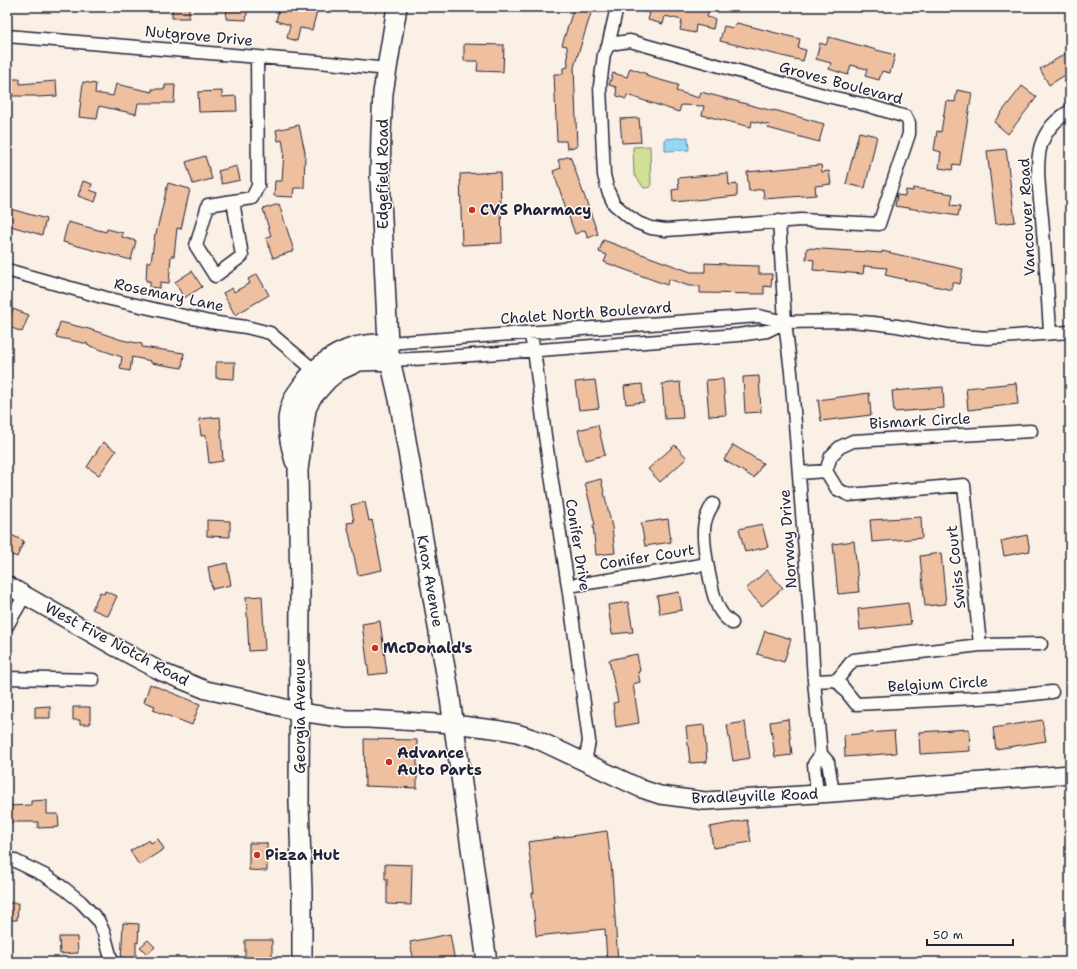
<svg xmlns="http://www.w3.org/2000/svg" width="1077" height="969" font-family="'Shantell Sans',sans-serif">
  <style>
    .green { fill: #d0e094; stroke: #798168 }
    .water { fill: #95d7f7; stroke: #678fac }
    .building { fill: #efc09f; stroke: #22223b }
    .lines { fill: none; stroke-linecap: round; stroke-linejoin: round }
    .street-casing { stroke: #22223b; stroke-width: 15 }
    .secondary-casing { stroke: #22223b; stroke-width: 20 }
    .primary-casing { stroke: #22223b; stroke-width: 22 }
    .street { stroke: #fdfcf7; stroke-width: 12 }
    .secondary { stroke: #fdfcf7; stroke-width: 17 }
    .primary { stroke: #fdfcf7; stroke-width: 19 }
    .poi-dot { fill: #c8321e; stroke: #fdfcf7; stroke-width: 1.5 }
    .labels { text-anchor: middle; stroke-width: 3; stroke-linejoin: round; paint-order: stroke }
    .street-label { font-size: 15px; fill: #22223b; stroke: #fdfcf7 }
    .poi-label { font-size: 15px; font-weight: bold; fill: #22223b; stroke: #fdfcf7; text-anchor: start }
  </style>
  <rect width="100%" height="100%" fill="#faf0e5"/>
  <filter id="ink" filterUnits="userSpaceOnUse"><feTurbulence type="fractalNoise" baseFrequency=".025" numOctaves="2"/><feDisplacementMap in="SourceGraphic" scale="8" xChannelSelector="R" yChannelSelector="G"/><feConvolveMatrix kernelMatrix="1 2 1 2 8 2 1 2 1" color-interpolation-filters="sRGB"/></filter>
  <g filter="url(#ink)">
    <path class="green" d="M650 146 651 187 644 188 634 174 633 147Z"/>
    <path class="water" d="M688 137 689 150 665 151V139Z"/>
    <path class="building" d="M172 7H189V18H172Z
      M227 7H248L246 20 226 19Z
      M287 7H318L312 30 300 28 297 41 287 38 290 25 276 21 279 9 286 11Z
      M574 7H593L574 67 577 147 567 148 566 141H557L554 74H563V68L568 67 567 46 562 45Z
      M640 7H699L709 9 707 17 715 19 713 29 696 25 695 33 680 30 682 20 665 16 663 24 648 20 650 13 640 11Z
      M737 23 800 39 798 48 806 50 803 61 720 41 724 26 733 28Z
      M829 37 895 55 890 73 882 71 879 80 865 76 867 69 851 65 848 75 829 69 831 63 816 59 820 43 826 45Z
      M464 44 504 45 503 72 477 71 478 61H464Z
      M1070 51V72L1049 85 1040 69Z
      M630 68 647 74 646 76 678 85 676 91 699 98 701 92 773 111 774 110 824 124 819 142 768 128 769 125 752 121 751 127 702 115 704 106 681 105 679 112 627 95 626 99 617 96 616 87 609 85 613 73 627 77Z
      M7 79H20V84L56 81 57 96 37 97 36 96H7Z
      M83 82 96 84 95 93 113 96 116 84 152 92V89H165V85H175L174 103H138L136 114 99 106 97 119 79 117Z
      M1022 86 1037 97 1008 134 994 122Z
      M957 90 972 93 960 165 953 164 952 170 939 168 941 152 934 150 937 131 941 132 946 101 955 102Z
      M222 91V97L236 96 237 111 199 112 198 92Z
      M639 118 641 142 622 143 620 119Z
      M299 125 305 152 304 188H294L293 197 274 196 275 181H282L284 151 282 140 278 141 276 130Z
      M859 132 877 136 865 188 846 184Z
      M1006 149 1015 222 996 224 987 151Z
      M205 156 212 179 193 184 186 162Z
      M570 156 598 234 588 238 585 230 575 234 553 171 561 168 558 160Z
      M821 165 822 172 829 171 831 184 815 186 816 195 764 199 763 189 749 191 747 172Z
      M237 166 240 180 222 184 218 171Z
      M500 172 502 243 462 245 460 174Z
      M728 173 729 185 737 184V196L673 202 672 190 679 189 678 178Z
      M83 181 92 184 90 190 98 193 95 202 78 196Z
      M168 183 190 189 181 229 177 228 174 256H171L169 283 160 282V288L150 287V281H146L147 262H151L155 234H156Z
      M913 188 953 194 951 205 960 206 958 216 895 206 897 195 905 196 906 190 913 191Z
      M279 204 294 251 273 258 266 238 271 236 263 209Z
      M7 208 46 219 42 235 7 225Z
      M68 222 106 232 107 229 123 233 122 237 136 241 131 260 63 242Z
      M603 240 691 272H705V263L726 264V265L759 266V274H772L771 287 764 286V294L700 293V286H689L669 279 667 285 604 262 607 255 599 252Z
      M807 248 882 253V251L963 269 960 284 952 282V290L885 275 887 268 864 266 863 274 813 270 814 260 806 259Z
      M192 271 202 287 184 298 175 282Z
      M257 274 269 295 235 315 223 293 232 288 234 292 250 283 248 279Z
      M13 309 29 315 22 332 7 326Z
      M60 322 89 329 122 340 142 344V347L184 353 182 368 151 363V361L132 357 130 371 120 369 122 357 87 345 88 344 56 337Z
      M216 362H235L234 379 216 378Z
      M759 376 761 412 745 413 743 377Z
      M723 379 726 415 709 416 706 380Z
      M595 380 599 408 579 410 575 382Z
      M680 382 683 418 665 419 662 384Z
      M1016 383 1018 404 968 410 966 388Z
      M642 384 644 402 626 404 624 386Z
      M943 387 944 408 894 412 892 391Z
      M869 393 871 415 821 421 818 400Z
      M220 417 223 461 209 463 206 435 201 436 199 419Z
      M598 425 605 455 585 460 578 430Z
      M103 442 116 451 99 475 87 467Z
      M675 445 687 458 660 482 648 469Z
      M733 445 763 463 754 478 724 460Z
      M601 479 612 527 615 553 596 555 593 525H595L585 483Z
      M365 502 369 521 372 520 382 570 358 575 347 523 354 522 351 505Z
      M921 517 922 538 872 542 870 520Z
      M668 519 671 542 645 546 641 523Z
      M207 520 230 521V537L207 536Z
      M762 524 768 547 745 552 739 529Z
      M7 533 24 541 17 557 7 553Z
      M1027 535 1030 551 1004 556 1001 541Z
      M854 541 859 592 838 594 833 544Z
      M941 553 946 604 925 606 920 556Z
      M227 563 231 585 212 589 208 567Z
      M767 570 783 588 762 606 746 589Z
      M105 591 117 596 108 616 92 609 100 592 104 594Z
      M679 592 682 610 660 614 657 596Z
      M262 596 265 650 249 651 246 597Z
      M628 602 633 632 612 634 608 605Z
      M908 603 911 624 860 630 858 609Z
      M380 621 387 673 369 675 362 624Z
      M765 631 791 639 784 662 757 654Z
      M637 654 640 671 638 672 640 682 633 684 639 723 616 727 613 703 618 702 609 660Z
      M150 684 200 704 192 725 153 710 155 706 144 702Z
      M50 706V718H35V707Z
      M73 707H90V724H80V720H73Z
      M788 719 792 755 775 757 770 722Z
      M1042 720 1046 741 996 749 993 728Z
      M745 722 750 758 733 761 727 725Z
      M704 725 707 762 690 763 686 727Z
      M969 729 970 751 920 754 919 732Z
      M894 731 896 753 845 757 844 735Z
      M364 739 417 740V788L365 786Z
      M47 800V814H58L59 827 38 828V822H7V806L31 805V801Z
      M747 820 751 842 713 848 710 827Z
      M607 831 612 873 618 962H607L605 929 536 936 532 893H534L528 842Z
      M158 839 164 849 139 865 130 851 149 840 151 843Z
      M249 843H267V871L249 870Z
      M385 864 412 865 411 905 387 904V879H385Z
      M7 903H18L17 920H7Z
      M123 923 139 924 138 943 136 942V962H121Z
      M450 934 455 962H414L410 942Z
      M59 937H77L78 953 60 954Z
      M148 940 155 947 147 954 140 947Z
      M245 940H272V962H245Z"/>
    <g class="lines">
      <g class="street-casing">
        <path id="street" d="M7 36 209 53 319 62 387 69
          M630 41 774 81 827 96 866 105 906 117 909 123V134L879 224 801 220 666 230 651 228 638 223 628 216 614 204 608 191 604 175 600 86 604 54 608 46 616 43Z
          M608 46 617 7
          M233 201 242 256 215 276 196 246 208 205 252 198 258 186 257 57
          M779 221 785 322 791 372 811 629 814 681 821 754 828 762 833 793
          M7 270 106 298 210 322 246 327 270 333 314 370
          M530 333 534 350 540 395 545 436 568 586 586 718 589 741 585 762
          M1050 333C1048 295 1045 256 1042 218 1040 198 1035 164 1041 145 1046 130 1056 119 1070 111
          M388 343 759 316 785 322 849 321 873 323 897 326 947 335 988 338 1070 332
          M390 360 433 358 738 335 767 331 785 322
          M826 471 831 456 840 447 853 441 1031 431
          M799 473 826 471 837 489 849 495 964 485 980 645
          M713 504C708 512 704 520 704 530 703 546 712 600 721 612 724 617 728 620 732 623
          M568 586 660 572 707 564
          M7 626 25 595
          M7 678 93 680
          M837 680 856 704 1015 696 1052 692
          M814 681 837 680 853 660 980 645 1041 644
          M817 794 814 764 821 754
          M7 857 46 876 65 889 81 902 98 920 104 933 112 962"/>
      </g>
      <g class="secondary-casing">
        <path id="secondary" d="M7 585 117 648 162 672 206 690 253 700 300 712 347 719H368L453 724 501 730 517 733 538 740 642 789 660 795 705 801 833 793 1070 774"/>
      </g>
      <g class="primary-casing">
        <path id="primary" d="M397 7 383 93 381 133 380 178 388 343 390 360 399 399 449 691 487 962
          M295 461C291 446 288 435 288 419 289 406 294 396 302 386 315 367 333 354 355 347 365 344 377 344 388 343
          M302 962V891L299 803 300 592 298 470 306 409 311 398 319 389 328 379 338 371 359 361 390 360"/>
      </g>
      <use href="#street" class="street"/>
      <use href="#secondary" class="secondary"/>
      <use href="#primary" class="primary"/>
    </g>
  </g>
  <g class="poi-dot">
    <circle cx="472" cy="210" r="4"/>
    <circle cx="375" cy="648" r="4"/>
    <circle cx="389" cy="762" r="4"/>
    <circle cx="257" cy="855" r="4"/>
  </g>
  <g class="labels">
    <g class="street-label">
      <text transform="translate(199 36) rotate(5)" y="5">Nutgrove Drive</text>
      <text transform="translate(841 83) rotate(15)" y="5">Groves Boulevard</text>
      <text transform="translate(383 174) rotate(-90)" y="5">Edgefield Road</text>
      <text transform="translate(1027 217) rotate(-93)" y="5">Vancouver Road</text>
      <text transform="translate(169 295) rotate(12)" y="5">Rosemary Lane</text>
      <text transform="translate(586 313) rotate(-4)" y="5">Chalet North Boulevard</text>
      <text transform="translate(920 421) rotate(-3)" y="5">Bismark Circle</text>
      <text transform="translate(788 539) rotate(-94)" y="5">Norway Drive</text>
      <text transform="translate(578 545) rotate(81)" y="5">Conifer Drive</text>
      <text transform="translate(647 557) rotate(-9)" y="5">Conifer Court</text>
      <text transform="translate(956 567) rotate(-96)" y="5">Swiss Court</text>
      <text transform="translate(430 581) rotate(80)" y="5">Knox Avenue</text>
      <text transform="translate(117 644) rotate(28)" y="5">West Five Notch Road</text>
      <text transform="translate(938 684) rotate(-3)" y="5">Belgium Circle</text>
      <text transform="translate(300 716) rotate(-90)" y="5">Georgia Avenue</text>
      <text transform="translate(755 796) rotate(-2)" y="5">Bradleyville Road</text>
    </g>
    <g class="poi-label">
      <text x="480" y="215">CVS Pharmacy</text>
      <text x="383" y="653">McDonald's</text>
      <text x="397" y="758">Advance<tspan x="397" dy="17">Auto Parts</tspan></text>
      <text x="265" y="860">Pizza Hut</text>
    </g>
  </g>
  <rect width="1077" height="969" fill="none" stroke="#fdfcf7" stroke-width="24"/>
  <rect x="12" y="12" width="1053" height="945" fill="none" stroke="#22223b" stroke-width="1.5" filter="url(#ink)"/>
  <path d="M927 939v6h86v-6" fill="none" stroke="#22223b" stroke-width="2"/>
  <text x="933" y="939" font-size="12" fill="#22223b" stroke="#fdfcf7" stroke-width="3" paint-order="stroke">50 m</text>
</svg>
